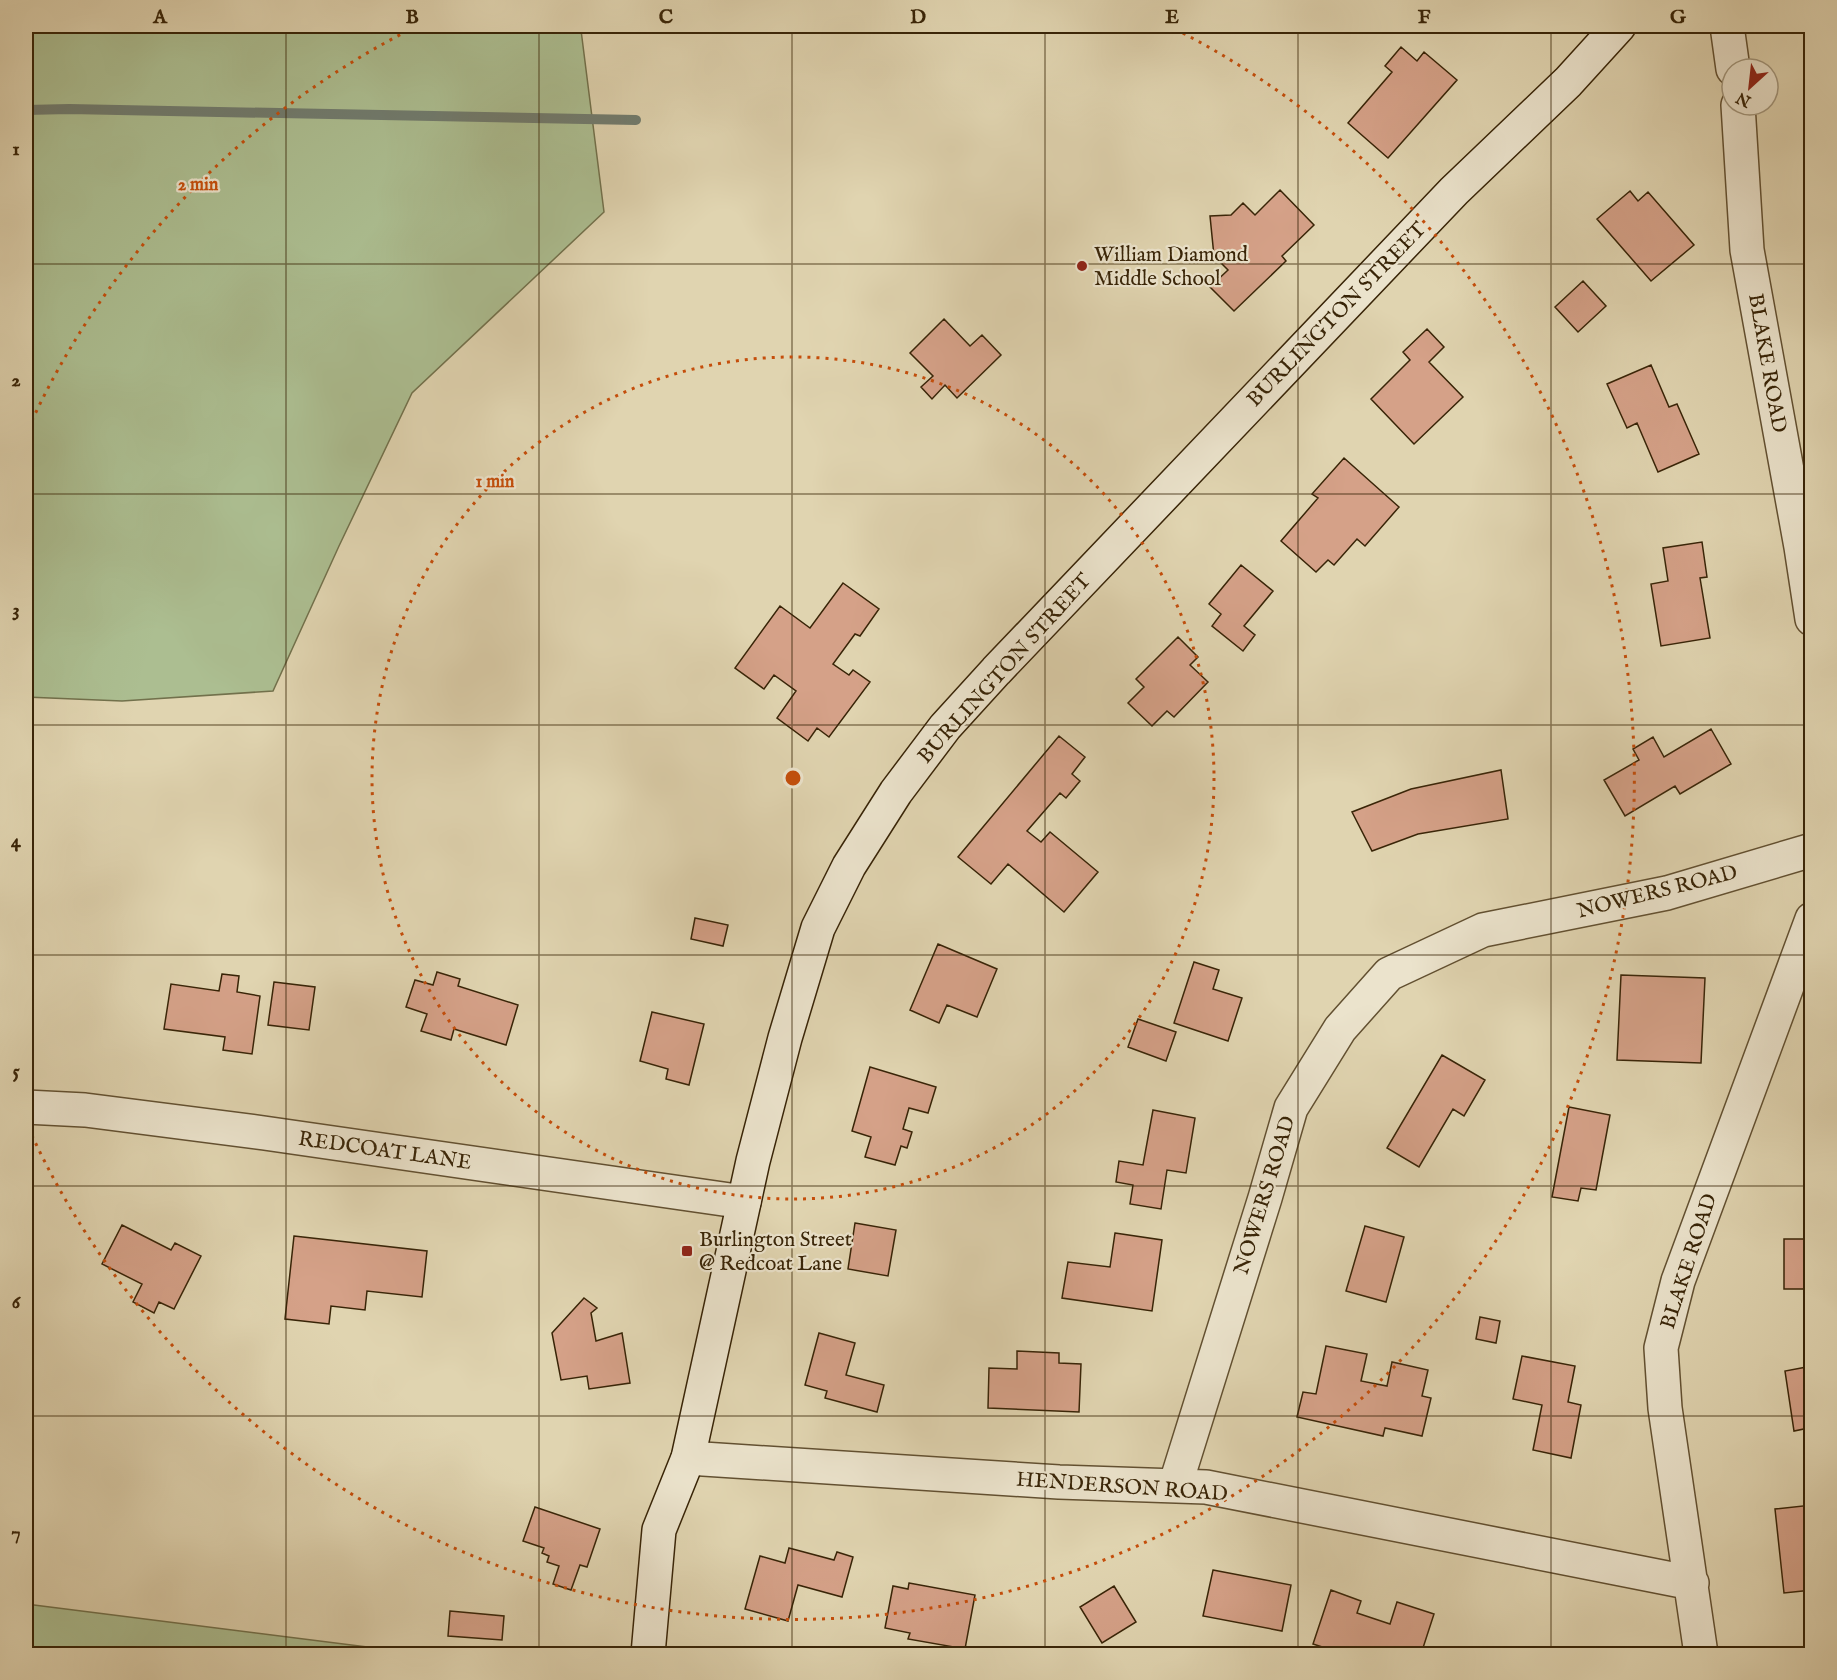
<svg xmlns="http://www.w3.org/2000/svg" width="1837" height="1680" font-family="'IM FELL English',serif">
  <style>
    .green { fill: #acbe91; stroke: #72714c; stroke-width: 1.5 }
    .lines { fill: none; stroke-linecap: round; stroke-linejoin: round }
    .stream { stroke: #717c6f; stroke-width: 10 }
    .building { fill: #d5a188; stroke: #382407; stroke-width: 1.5 }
    .street-casing { stroke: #625031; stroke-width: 36 }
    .secondary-casing { stroke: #382407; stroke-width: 36 }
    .street { stroke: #ebe3cc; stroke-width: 33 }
    .secondary { stroke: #ebe3cc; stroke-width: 33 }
    .grid { fill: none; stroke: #382407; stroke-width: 1.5; stroke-opacity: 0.55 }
    .ring { fill: none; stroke: #c54e0b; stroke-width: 3; stroke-dasharray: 3 6 }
    .poi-dot { fill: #8f2418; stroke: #ebe3cc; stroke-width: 2 }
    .labels { text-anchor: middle; stroke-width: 4.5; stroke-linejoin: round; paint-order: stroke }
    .poi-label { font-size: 21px; fill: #382407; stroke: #ebe3cc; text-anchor: start }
    .street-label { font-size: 21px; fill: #382407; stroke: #ebe3cc }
    .centre { fill: #c54e0b; stroke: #ebe3cc; stroke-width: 3 }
    .ring-label { font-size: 18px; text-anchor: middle; font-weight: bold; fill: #c54e0b; stroke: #ebe3cc; stroke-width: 4.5; stroke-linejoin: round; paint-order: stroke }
    .neatline { fill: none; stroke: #382407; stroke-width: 2 }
    .grid-label { font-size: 20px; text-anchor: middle; font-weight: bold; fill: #382407 }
  </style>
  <rect width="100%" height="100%" fill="#e0d4b0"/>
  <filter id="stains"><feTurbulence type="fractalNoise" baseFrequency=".00333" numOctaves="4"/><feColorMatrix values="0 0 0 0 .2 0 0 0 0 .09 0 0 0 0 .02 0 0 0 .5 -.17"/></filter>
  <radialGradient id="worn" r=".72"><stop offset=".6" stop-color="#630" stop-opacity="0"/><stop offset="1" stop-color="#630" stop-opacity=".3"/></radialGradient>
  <path class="green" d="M26 26H562L581 30 604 212 412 393 339 546 273 691 122 701 26 697Z
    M26 1604 423 1654H26Z"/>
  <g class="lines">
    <path class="stream" d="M26 110 69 109 636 120"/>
  </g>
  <path class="building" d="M1401 47 1417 61 1424 52 1457 80 1388 158 1348 123 1392 72 1385 66Z
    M1280 190 1314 225 1282 256 1286 261 1234 311 1210 287 1228 270 1214 256 1210 216 1231 215 1243 203 1255 215Z
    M1630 191 1638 201 1648 192 1694 245 1651 281 1597 219Z
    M1583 281 1606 306 1578 332 1555 307Z
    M944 319 970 346 982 335 1001 355 957 398 945 385 932 399 921 387 933 376 910 353Z
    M1427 329 1444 347 1429 362 1463 397 1414 444 1371 399 1410 360 1403 352Z
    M1651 365 1669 407 1677 404 1699 454 1658 472 1637 423 1627 428 1607 384Z
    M1344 458 1399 507 1365 546 1357 539 1334 565 1328 560 1316 572 1281 541 1318 498 1312 494Z
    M1702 542 1707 577 1700 578 1710 638 1661 646 1651 584 1668 581 1663 548Z
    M1241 565 1273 591 1244 626 1255 635 1243 651 1212 626 1221 614 1209 604Z
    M843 583 879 609 860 636 855 634 833 664 849 675 853 670 870 682 829 737 817 728 808 741 777 718 796 691 774 675 764 689 735 668 780 606 810 628Z
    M1178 637 1198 657 1190 665 1208 682 1174 717 1167 711 1152 726 1128 703 1144 687 1136 679Z
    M1711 729 1731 764 1680 794 1675 786 1625 816 1604 780 1639 760 1633 749 1653 737 1664 757Z
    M1059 736 1085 757 1072 774 1080 781 1066 798 1060 793 1027 831 1041 842 1050 832 1098 872 1064 912 1008 864 991 884 958 857Z
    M1501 770 1508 819 1418 834 1372 851 1352 812 1411 789Z
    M695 918 728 925 723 946 691 939Z
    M938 944 997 969 977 1017 947 1005 939 1023 910 1010Z
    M1194 962 1219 970 1213 989 1242 998 1228 1041 1174 1023Z
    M437 972 460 979 458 986 518 1005 506 1045 454 1029 451 1040 421 1031 427 1014 406 1007 415 980 433 985Z
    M222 974 239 976 237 992 260 996 252 1054 223 1050 225 1037 164 1029 171 984 219 991Z
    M1621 975 1705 978 1701 1063 1617 1060Z
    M274 982 315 987 309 1030 268 1025Z
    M652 1012 704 1024 689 1085 666 1079 668 1069 640 1061Z
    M1138 1019 1176 1032 1166 1061 1128 1047Z
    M1442 1055 1485 1080 1464 1116 1453 1109 1419 1167 1387 1148Z
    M870 1067 936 1087 928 1113 909 1108 903 1129 912 1132 907 1148 901 1146 895 1165 865 1157 871 1137 852 1131Z
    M1569 1107 1610 1115 1596 1190 1581 1188 1578 1201 1552 1197Z
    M1153 1110 1195 1118 1186 1173 1167 1170 1161 1209 1130 1204 1133 1185 1116 1182 1119 1161 1143 1165Z
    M855 1223 896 1230 888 1276 848 1269Z
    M122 1225 171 1250 175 1243 201 1256 174 1309 159 1302 154 1313 133 1302 142 1284 102 1264Z
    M1365 1226 1404 1237 1386 1302 1346 1291Z
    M1115 1233 1162 1240 1152 1311 1062 1298 1068 1262 1110 1267Z
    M294 1236 427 1251 422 1297 367 1291 365 1310 331 1306 329 1324 285 1319Z
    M1784 1239H1812V1289H1784Z
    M584 1298 597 1308 591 1313 596 1341 622 1333 630 1383 589 1389 587 1376 561 1380 552 1333Z
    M1480 1317 1500 1321 1496 1343 1476 1339Z
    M819 1333 855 1343 846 1375 884 1385 877 1412 825 1398 827 1391 805 1385Z
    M1326 1346 1367 1354 1361 1381 1387 1386 1392 1362 1428 1370 1422 1396 1431 1398 1422 1436 1385 1428 1383 1436 1297 1417 1303 1392 1316 1394Z
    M1017 1351 1059 1353V1363L1081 1364 1079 1412 988 1408 989 1368 1017 1369Z
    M1522 1356 1575 1366 1568 1402 1581 1405 1571 1458 1533 1450 1542 1405 1513 1399Z
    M1812 1366V1451L1808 1452 1804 1429 1794 1431 1785 1371Z
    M1812 1505V1590L1784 1593 1775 1509Z
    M535 1507 600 1529 587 1567 580 1565 571 1590 553 1584 559 1566 547 1562 549 1556 542 1553 544 1548 523 1541Z
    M789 1548 834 1560 837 1552 853 1557 842 1597 798 1585 788 1621 745 1609 760 1556 785 1563Z
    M1213 1570 1291 1585 1282 1631 1203 1616Z
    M909 1583 975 1595 965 1649 908 1639 910 1633 885 1628 893 1586 908 1589Z
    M1114 1586 1136 1622 1102 1643 1080 1607Z
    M1331 1590 1361 1601 1357 1613 1390 1624 1397 1602 1434 1614 1421 1654H1344L1313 1644Z
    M450 1611 504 1616 502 1640 448 1636Z"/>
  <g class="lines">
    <g class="street-casing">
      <path id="street" d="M1727 26 1733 69
        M1738 105 1747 250 1801 547 1812 619
        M26 1107 85 1110 264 1133 744 1202
        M688 1458 1059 1482 1206 1487 1692 1583
        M1175 1486 1265 1198 1291 1108 1340 1029 1389 974 1483 930 1667 893 1812 850
        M1701 1654 1665 1408 1661 1348 1678 1281 1812 919"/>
    </g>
    <g class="secondary-casing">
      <path id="secondary" d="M648 1654 659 1530 688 1458 753 1161 785 1038 818 928 849 866 896 792 945 727 996 671 1454 191 1568 82 1619 26"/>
    </g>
    <use href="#street" class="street"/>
    <use href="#secondary" class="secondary"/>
  </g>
  <path class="grid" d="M286 26V1654M539 26V1654M792 26V1654M1045 26V1654M1298 26V1654M1551 26V1654M26 264H1812M26 494H1812M26 725H1812M26 955H1812M26 1186H1812M26 1416H1812"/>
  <g class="ring">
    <circle cx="793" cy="778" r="421"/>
    <path d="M28 429A841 841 0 0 1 411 29M1175 29A841 841 0 1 1 28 1127"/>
  </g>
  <g class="poi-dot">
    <circle cx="1082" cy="266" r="6"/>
    <rect x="681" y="1245" width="12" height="12" rx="3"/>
  </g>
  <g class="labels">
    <g class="poi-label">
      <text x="1094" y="261">William Diamond<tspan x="1094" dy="24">Middle School</tspan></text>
      <text x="699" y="1246">Burlington Street<tspan x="699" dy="24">@ Redcoat Lane</tspan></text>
    </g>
    <g class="street-label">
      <text transform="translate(1336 314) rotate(-46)" y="7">BURLINGTON STREET</text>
      <text transform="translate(1768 363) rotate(80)" y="7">BLAKE ROAD</text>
      <text transform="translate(1004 668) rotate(-48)" y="7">BURLINGTON STREET</text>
      <text transform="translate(1657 891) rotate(-14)" y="7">NOWERS ROAD</text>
      <text transform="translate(385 1150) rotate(8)" y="7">REDCOAT LANE</text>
      <text transform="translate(1264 1195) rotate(-73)" y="7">NOWERS ROAD</text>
      <text transform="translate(1688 1261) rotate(-72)" y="7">BLAKE ROAD</text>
      <text transform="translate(1122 1486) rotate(4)" y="7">HENDERSON ROAD</text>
    </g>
  </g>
  <circle cx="793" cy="778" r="9" class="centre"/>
  <g class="ring-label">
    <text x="198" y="190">2 min</text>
    <text x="495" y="487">1 min</text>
  </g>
  <rect width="1837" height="1680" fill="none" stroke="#e0d4b0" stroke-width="66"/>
  <g transform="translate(1750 87) rotate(207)"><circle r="28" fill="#ebe3cc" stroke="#a3977d" stroke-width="1.5"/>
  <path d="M0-4.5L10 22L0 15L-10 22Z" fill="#8f2418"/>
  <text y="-9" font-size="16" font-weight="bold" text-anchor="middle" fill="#382407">N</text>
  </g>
  <rect x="33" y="33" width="1771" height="1614" class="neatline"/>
  <g class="grid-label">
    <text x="160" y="23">A</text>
    <text x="412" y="23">B</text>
    <text x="666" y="23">C</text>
    <text x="918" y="23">D</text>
    <text x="1172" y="23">E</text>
    <text x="1424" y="23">F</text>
    <text x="1678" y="23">G</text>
    <text x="16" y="155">1</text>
    <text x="16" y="386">2</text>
    <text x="16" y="616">3</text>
    <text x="16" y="847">4</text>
    <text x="16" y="1077">5</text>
    <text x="16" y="1308">6</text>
    <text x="16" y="1539">7</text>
  </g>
  <rect width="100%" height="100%" filter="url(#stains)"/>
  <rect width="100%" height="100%" fill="url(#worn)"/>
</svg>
